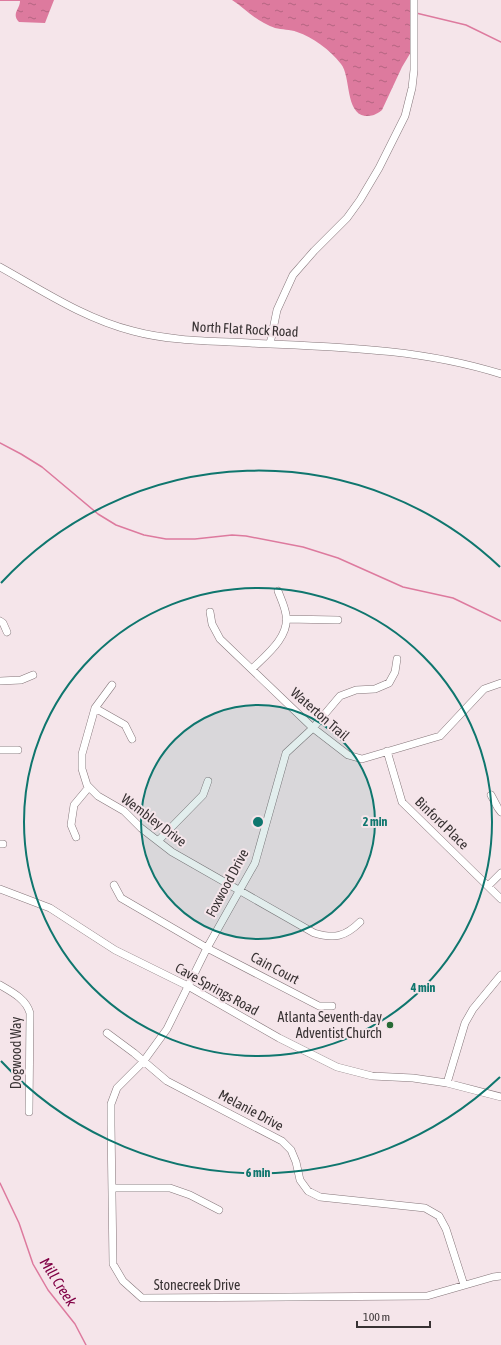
<svg xmlns="http://www.w3.org/2000/svg" width="501" height="1345" font-family="'Asap Condensed',sans-serif">
  <style>
    .water { fill: url(#water-ripples) }
    .lines { fill: none; stroke-linecap: round; stroke-linejoin: round }
    .stream { stroke: #dd7a9e; stroke-width: 1.5 }
    .minor-casing { stroke: #85767a; stroke-width: 8 }
    .minor { stroke: #fff; stroke-width: 7 }
    .ring { fill: none; stroke: #0f766e; stroke-width: 2 }
    .poi-dot { fill: #276a35; stroke: #f5e5ea; stroke-width: 1.5 }
    .labels { text-anchor: middle; stroke-width: 4; stroke-linejoin: round; paint-order: stroke }
    .street-label { font-size: 14px; fill: #383233; stroke: #f5e5ea }
    .poi-label { font-size: 14px; fill: #383233; stroke: #f5e5ea; text-anchor: end }
    .water-label { font-size: 15px; font-style: italic; fill: #800045; stroke: #f5e5ea }
    .centre { fill: #0f766e; stroke: #f5e5ea; stroke-width: 2 }
    .ring-label { font-size: 12px; text-anchor: middle; font-weight: bold; fill: #0f766e; stroke: #f5e5ea; stroke-width: 4; stroke-linejoin: round; paint-order: stroke }
  </style>
  <defs>
    <pattern id="water-ripples" width="26" height="14" patternUnits="userSpaceOnUse"><rect width="26" height="14" fill="#dd7a9e"/><path d="M2 4q2-2 4 0t4 0M15 11q2-2 4 0t4 0" fill="none" stroke="#b46581"/></pattern>
  </defs>
  <rect width="100%" height="100%" fill="#f5e5ea"/>
  <path class="water" d="M0 0H54L45 23 19 22C11 14 20 9 20 1H0Z
    M232 0H410L411 52 402 67 382 110C376 115 372 116 365 116 345 113 351 76 341 64 330 50 313 37 297 32 290 29 282 30 275 28 272 27 268 25 264 23 252 17 243 7 232 0Z"/>
  <g class="lines">
    <path class="stream" d="M416 13 466 25 501 42
      M0 443 21 454 42 467 98 514 116 525 144 535 166 539H195L232 535 246 536 303 547 338 558 403 587 453 598 501 621
      M0 1183 19 1223 33 1264 48 1290 75 1324 86 1345"/>
    <g class="minor-casing">
      <path id="minor" d="M0 267C43 291 85 319 133 331 170 341 212 341 250 343 335 347 419 348 501 374
        M270 344 277 310 293 275 314 251 347 218 360 200 379 168 405 116 412 88 414 70V0
        M210 612 212 624 220 639 313 728 348 755 362 759 440 736 484 689 501 683
        M286 619 338 620
        M0 621 3 623 7 632
        M397 659 395 672 389 683 375 689 356 690 340 696 313 728 286 753 255 863 207 948 167 1029 143 1062 117 1088 111 1104V1125L113 1264 123 1281 142 1298 427 1296 493 1277 501 1276
        M252 669C265 656 290 637 286 615 285 607 281 599 278 591
        M0 681 21 680 33 675
        M112 685 95 708 82 754V769L87 785 98 796 124 811 141 828 172 852 314 933C334 939 345 937 360 922
        M95 708 125 725 132 739
        M0 750H18
        M387 751 402 802 501 899
        M491 795 498 808 501 812
        M76 837 71 825 74 805 89 787
        M158 841 203 795 208 781
        M0 844H3
        M114 885 121 898 207 948 319 1006H332
        M488 886 501 873
        M0 889 50 908 115 950 188 986 279 1038 337 1067 372 1076 413 1078 447 1083 501 1097
        M0 985C12 992 26 999 30 1013L29 1112
        M107 1033 134 1053 167 1081 282 1141 291 1150 296 1162 300 1180 308 1191 320 1197 425 1208 439 1216 446 1229 464 1285
        M447 1083 465 1023 473 1009 501 975
        M112 1188H170L190 1195 219 1210"/>
    </g>
    <use href="#minor" class="minor"/>
  </g>
  <circle cx="258" cy="822" r="117" fill="#0f766e" fill-opacity=".12"/>
  <g class="ring">
    <circle cx="258" cy="822" r="117"/>
    <circle cx="258" cy="822" r="234"/>
    <path d="M500 1077A351 351 0 0 1 1 1061M1 583A351 351 0 0 1 500 567"/>
  </g>
  <circle class="poi-dot" cx="390" cy="1025" r="4"/>
  <g class="labels">
    <g class="street-label">
      <text transform="translate(245 329) rotate(3)" y="5">North Flat Rock Road</text>
      <text transform="translate(320 714) rotate(41)" y="5">Waterton Trail</text>
      <text transform="translate(154 820) rotate(37)" y="5">Wembley Drive</text>
      <text transform="translate(442 823) rotate(44)" y="5">Binford Place</text>
      <text transform="translate(227 883) rotate(-62)" y="5">Foxwood Drive</text>
      <text transform="translate(275 968) rotate(28)" y="5">Cain Court</text>
      <text transform="translate(217 989) rotate(29)" y="5">Cave Springs Road</text>
      <text transform="translate(16 1053) rotate(-90)" y="5">Dogwood Way</text>
      <text transform="translate(251 1110) rotate(28)" y="5">Melanie Drive</text>
      <text x="197" y="1290">Stonecreek Drive</text>
    </g>
    <g class="poi-label">
      <text x="382" y="1022">Atlanta Seventh-day<tspan x="382" dy="16">Adventist Church</tspan></text>
    </g>
    <g class="water-label">
      <text transform="translate(58 1282) rotate(57)" y="5">Mill Creek</text>
    </g>
  </g>
  <circle cx="258" cy="822" r="6" class="centre"/>
  <g class="ring-label">
    <text x="375" y="826">2 min</text>
    <text x="423" y="992">4 min</text>
    <text x="258" y="1177">6 min</text>
  </g>
  <path d="M357 1321v6h73v-6" fill="none" stroke="#383233" stroke-width="2"/>
  <text x="363" y="1321" font-size="12" fill="#383233" stroke="#f5e5ea" stroke-width="3" paint-order="stroke">100 m</text>
</svg>
